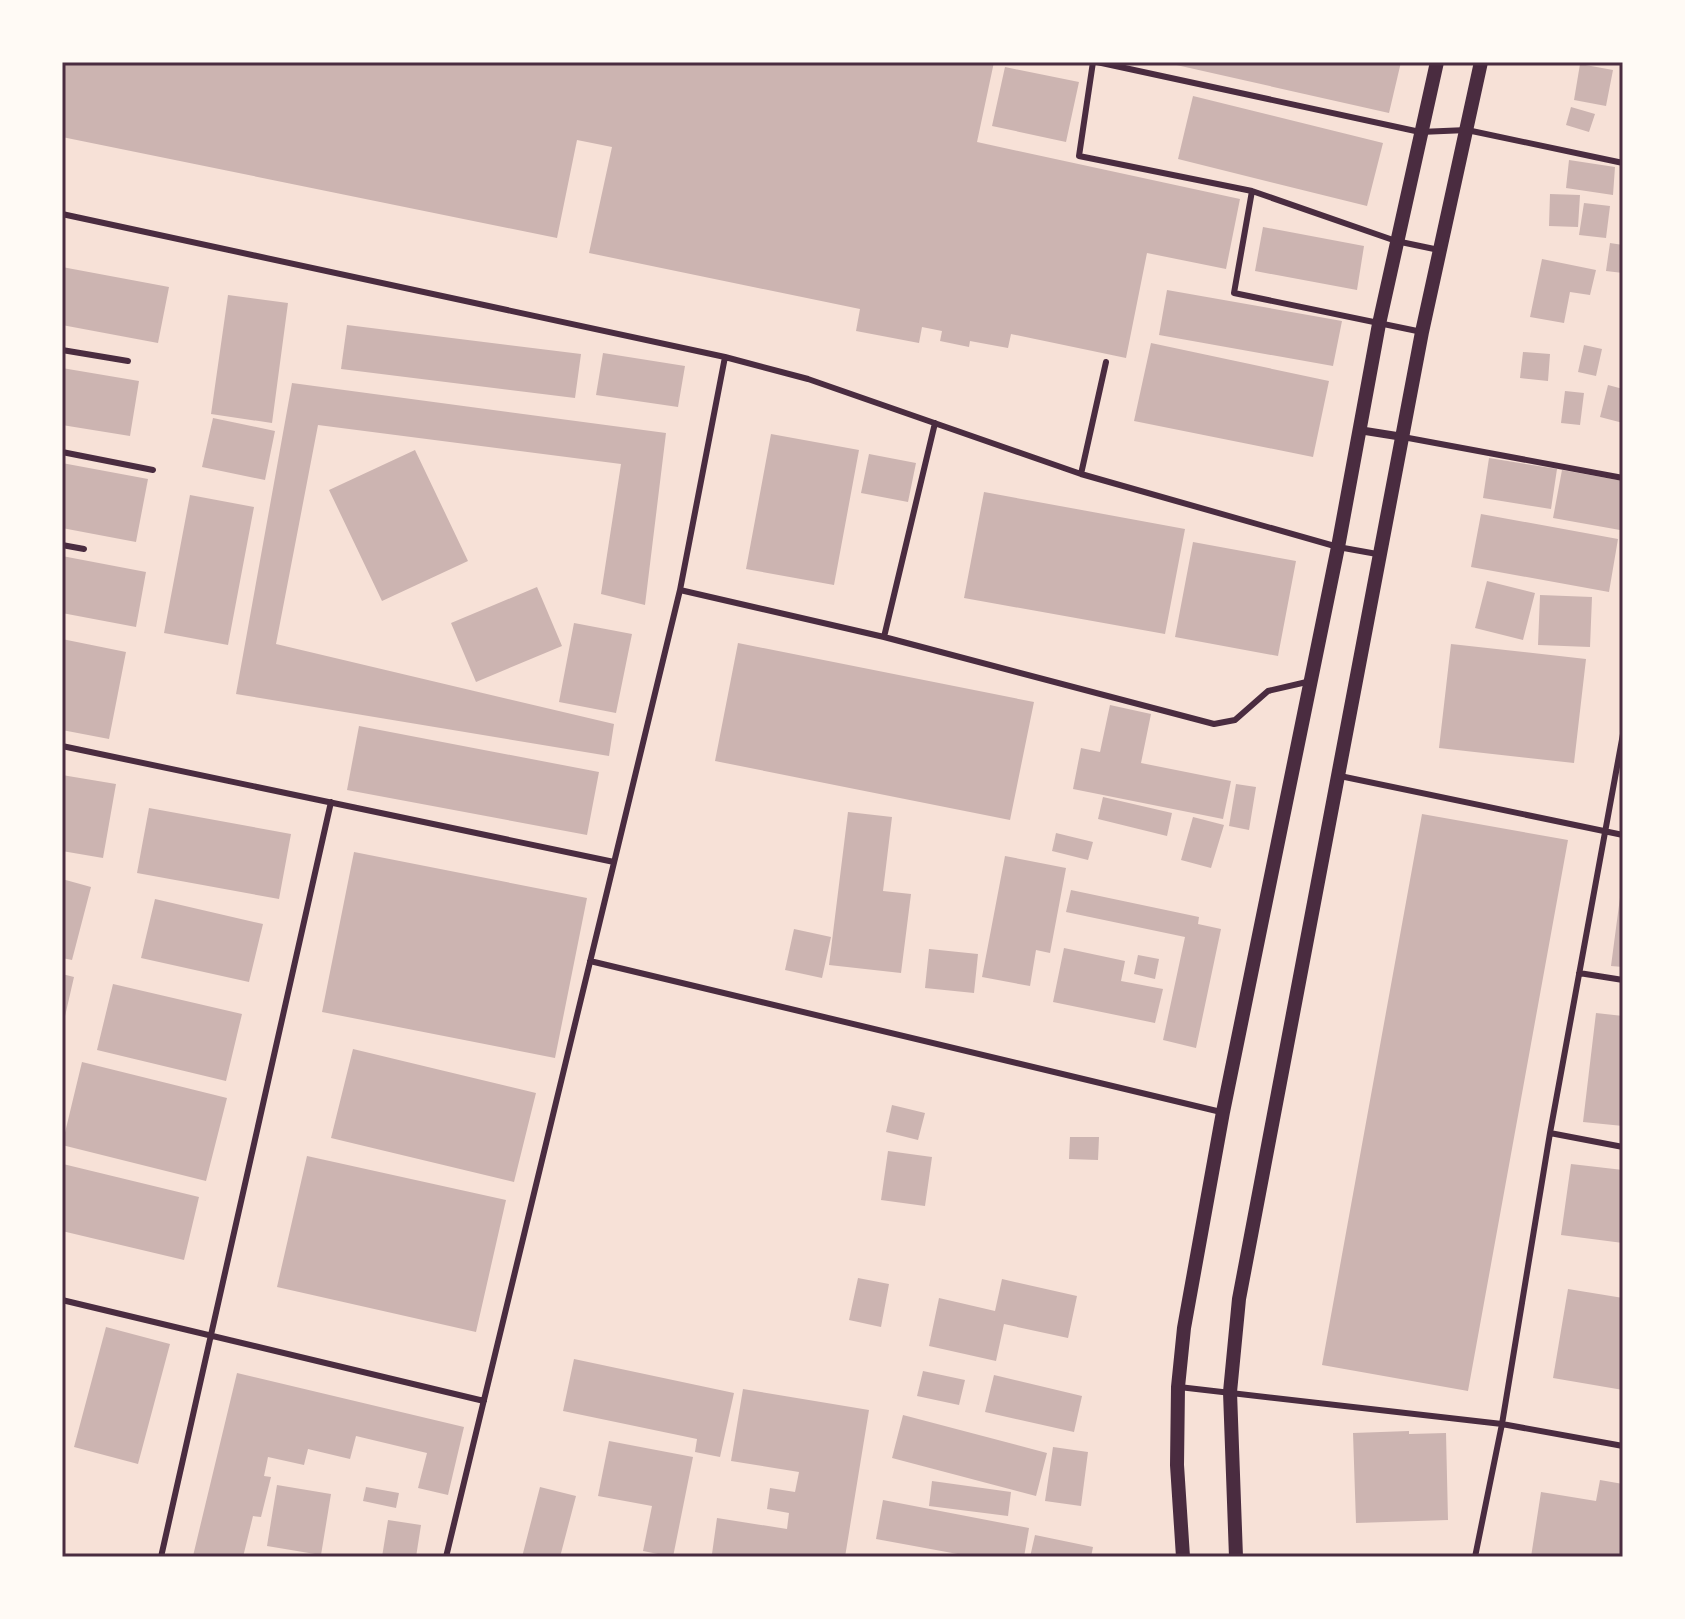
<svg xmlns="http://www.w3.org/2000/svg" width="1685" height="1619" font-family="Cabin,sans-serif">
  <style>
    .building { fill: #ccb4b1 }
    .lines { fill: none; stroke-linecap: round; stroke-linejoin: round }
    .service { stroke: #4a2c40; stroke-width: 6 }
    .minor { stroke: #4a2c40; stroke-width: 8 }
    .tertiary { stroke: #4a2c40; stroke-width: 14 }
    .neatline { fill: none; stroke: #4a2c40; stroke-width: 3 }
  </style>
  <rect width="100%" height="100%" fill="#f7e1d7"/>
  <path class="building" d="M62 62H994L977 142 1240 199 1226 269 1147 253 1126 358 1011 334 1008 348 970 341 969 347 940 341 942 331 922 327 919 343 856 331 860 309 589 253 612 147 577 140 557 238 62 137Z
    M1163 62H1401L1389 113Z
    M1580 64 1613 70 1606 106 1574 100Z
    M1005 67 1079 82 1066 142 992 126Z
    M1193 96 1383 143 1367 206 1178 159Z
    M1571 107 1595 114 1589 132 1566 125Z
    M1569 160 1615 167 1613 195 1566 188Z
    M1550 194 1580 195 1578 227 1549 226Z
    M1584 203 1610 206 1606 238 1579 235Z
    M1263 227 1364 246 1357 290 1255 271Z
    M1610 243 1623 245V273L1606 271Z
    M1542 259 1596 270 1590 295 1570 292 1564 323 1530 317Z
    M62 267 169 287 158 343 62 325Z
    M1167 290 1342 321 1333 366 1159 335Z
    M228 295 288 303 272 423 211 414Z
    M347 325 581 354 575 398 341 369Z
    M1151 343 1329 381 1313 457 1134 421Z
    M1584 345 1602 349 1596 376 1578 372Z
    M1523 352 1550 354 1548 381 1520 378Z
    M603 353 685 366 678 407 596 395Z
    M62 368 139 381 130 436 62 425Z
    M292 383 666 433 645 605 601 594 621 464 318 425 276 644 614 724 609 756 236 694Z
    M1608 385 1623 389V423L1600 417Z
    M1565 391 1584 393 1580 425 1561 423Z
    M213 418 275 431 265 480 202 467Z
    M771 434 859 450 834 585 746 569Z
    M415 450 468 561 382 601 329 490Z
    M869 454 916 463 908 502 861 493Z
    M1489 458 1557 469 1551 509 1483 498Z
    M62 463 148 479 136 542 62 528Z
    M1562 470 1623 481V512L1620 530 1553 518Z
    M984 492 1185 529 1165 634 964 598Z
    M190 495 254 507 228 645 164 633Z
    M1481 514 1618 539 1609 592 1471 567Z
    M1193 542 1296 561 1278 656 1175 637Z
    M62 556 146 572 136 627 62 613Z
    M1487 581 1535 593 1523 640 1475 628Z
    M537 587 562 646 476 682 451 623Z
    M1540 595 1592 597 1590 647 1538 645Z
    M574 623 632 634 616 713 559 702Z
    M62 639 126 652 109 739 62 730Z
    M738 643 1034 702 1010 820 715 761Z
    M1451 644 1586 659 1574 763 1439 748Z
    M1110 705 1151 714 1141 763 1231 781 1223 819 1073 789 1081 748 1100 752Z
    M359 726 599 772 587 835 347 790Z
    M62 775 116 784 103 858 62 851Z
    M1236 784 1256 787 1249 830 1229 826Z
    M1103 797 1172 813 1167 836 1098 819Z
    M149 808 291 834 279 899 137 873Z
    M848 812 892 817 883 891 911 894 901 973 829 965Z
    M1422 814 1568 840 1468 1391 1322 1365Z
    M1193 817 1224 825 1211 868 1181 860Z
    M1056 833 1093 842 1088 860 1052 851Z
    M354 852 587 898 555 1058 322 1012Z
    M1005 856 1066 868 1050 953 1036 950 1030 986 982 977Z
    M62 879 91 887 72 960 62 958Z
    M1071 890 1199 917 1198 924 1221 929 1196 1048 1163 1040 1185 937 1066 912Z
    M1621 890 1623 891V967L1611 966Z
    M155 899 263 924 249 982 141 958Z
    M794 929 831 937 822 978 785 970Z
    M1064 948 1125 961 1121 981 1163 989 1155 1023 1053 1002Z
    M929 949 978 954 974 993 925 988Z
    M1138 955 1159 959 1155 979 1134 974Z
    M62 974 74 977 63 1025H62Z
    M113 984 242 1014 226 1081 97 1050Z
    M1596 1013 1623 1016V1126L1583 1122Z
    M353 1049 536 1093 514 1182 331 1138Z
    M82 1062 227 1098 206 1181 62 1145Z
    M892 1105 925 1113 918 1140 886 1132Z
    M1070 1137H1099L1098 1160 1069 1159Z
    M888 1151 932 1157 925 1206 881 1200Z
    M307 1156 506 1200 476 1332 277 1287Z
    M63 1164 199 1197 184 1260 62 1231Z
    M1571 1164 1623 1170V1243L1561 1235Z
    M858 1278 889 1284 881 1327 849 1320Z
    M1002 1279 1077 1296 1068 1338 1004 1324 996 1361 929 1346 939 1298 995 1311Z
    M1568 1289 1623 1298V1390L1553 1378Z
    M106 1327 170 1344 138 1464 74 1447Z
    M574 1359 734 1393 720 1457 695 1452 697 1439 563 1411Z
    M923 1371 965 1380 959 1405 917 1396Z
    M237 1373 464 1427 448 1495 418 1488 427 1453 356 1436 350 1459 308 1449 304 1465 268 1457 264 1476 271 1477 261 1517 253 1516 243 1557 193 1556Z
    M994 1375 1082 1396 1074 1432 985 1412Z
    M743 1389 869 1410 845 1557H729L712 1554 717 1518 787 1529 789 1513 767 1509 770 1488 795 1492 799 1472 731 1461Z
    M903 1415 1047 1453 1036 1496 892 1458Z
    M1409 1431V1434L1446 1433 1448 1520 1356 1523 1353 1433Z
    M609 1441 693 1457 673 1557 643 1551 652 1506 598 1496Z
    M1053 1447 1088 1452 1081 1506 1045 1501Z
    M1600 1480 1623 1484V1557H1531L1541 1492 1596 1501Z
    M932 1481 1011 1492 1008 1516 929 1506Z
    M277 1485 331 1494 321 1555 267 1546Z
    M366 1487 399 1493 396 1508 363 1501Z
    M540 1487 576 1496 560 1557H522Z
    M883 1500 1029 1528 1024 1557H974L876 1539Z
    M388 1520 421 1525 416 1557H382Z
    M1035 1535 1093 1547 1091 1557H1030Z"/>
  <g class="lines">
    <path class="service" d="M1093 62 1079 156 1252 191 1396 241 1439 250
      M1097 62 1420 132 1467 130 1623 163
      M1252 191 1234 293 1422 332
      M62 214 725 357 808 379 1081 474 1338 547 1377 554
      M62 350 128 361
      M1403 437 1623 478
      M62 452 153 470
      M1081 474 1106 362
      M62 545 84 549
      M680 590 884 637 1214 724 1235 720 1268 691 1311 681
      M884 637 935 423
      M62 746 614 862
      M1340 776 1623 835
      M590 961 1221 1112
      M1579 973 1623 980
      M1550 1133 1623 1147
      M62 1300 484 1401
      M1179 1387 1502 1424 1623 1446
      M161 1557 331 802
      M446 1557 680 590 725 357
      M1475 1557 1502 1424 1550 1133 1623 734"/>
    <path class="minor" d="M1359 430 1403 437"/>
    <path class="tertiary" d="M1183 1557 1177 1465 1178 1387 1184 1328 1223 1112 1338 547 1379 324 1437 62
      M1236 1557 1230 1392 1239 1299 1422 332 1481 62"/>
  </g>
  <rect width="1685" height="1619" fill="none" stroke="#fffaf5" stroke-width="128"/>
  <rect x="64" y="64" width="1557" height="1491" class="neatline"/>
</svg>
